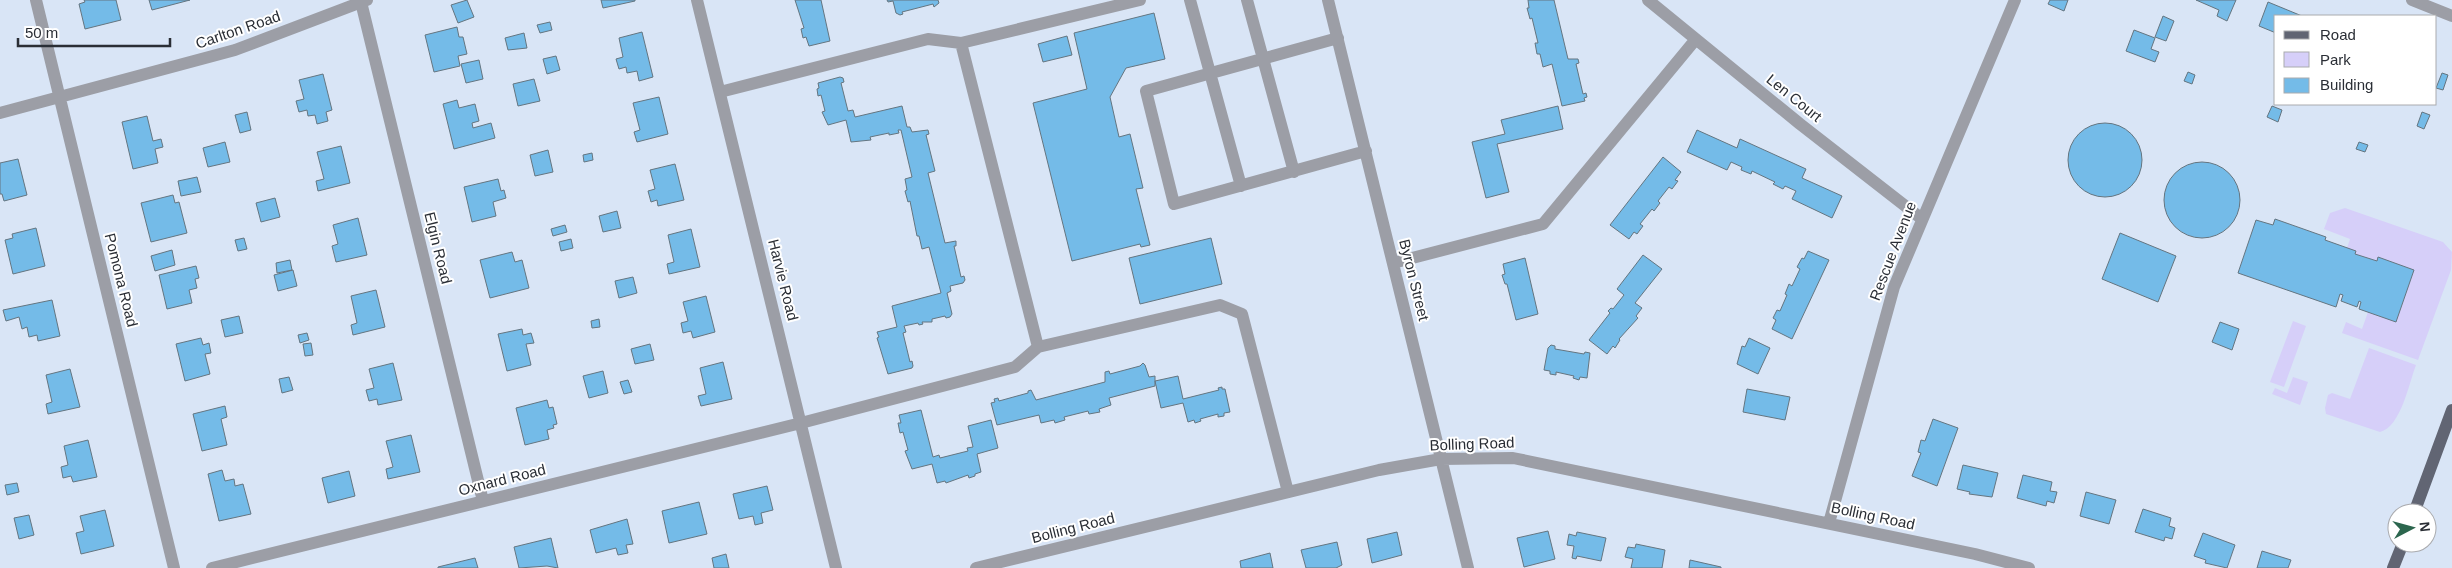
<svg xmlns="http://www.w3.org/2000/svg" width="2452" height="568" font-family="Helvetica,sans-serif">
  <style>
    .green { fill: #d6cff9 }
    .building { fill: #74bbe8; stroke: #647580 }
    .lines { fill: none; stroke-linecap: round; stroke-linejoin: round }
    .minor { stroke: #9c9ea6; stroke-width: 12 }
    .major { stroke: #616573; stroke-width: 12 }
    .labels { text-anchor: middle; stroke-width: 4; stroke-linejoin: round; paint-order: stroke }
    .street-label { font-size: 15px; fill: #2a2e35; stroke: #fff }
  </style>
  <rect width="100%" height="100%" fill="#d9e5f6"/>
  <path class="green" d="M2345 208 2443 242 2452 252 2451 270 2418 360 2342 333 2346 322 2362 329 2368 312 2396 322 2414 270 2378 257 2377 261 2355 254 2356 251 2347 248 2350 239 2324 229 2330 213Z
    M2293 321 2306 326 2284 387 2270 382Z
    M2369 348 2416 365C2409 383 2401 427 2380 432L2326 414 2325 408 2328 395 2332 393 2350 399Z
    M2293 377 2308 382 2300 405 2272 394 2275 388 2287 393Z"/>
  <path class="building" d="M84 0H116L121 20 85 29 79 4 85 2Z
    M149 0H190L152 10Z
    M467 0 474 17 458 23 451 5Z
    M601 0H635V1L603 8Z
    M795 0H821L830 41 809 46 806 37 803 38 801 29 804 28Z
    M887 0H938L939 3 934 7 933 4 902 12 903 14 900 15 896 13 893 1 888 2Z
    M1528 0H1554L1568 59H1578L1579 63 1576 64 1583 94 1586 93 1587 97 1584 98 1585 101 1562 106 1552 64 1543 67 1540 54H1537L1535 43H1538L1532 18 1530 19 1527 8H1529Z
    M2050 0H2068L2064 11 2048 4Z
    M2196 0H2236L2227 21 2217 16 2219 10Z
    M2268 2 2302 16H2276V33L2259 26Z
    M1154 13 1165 59 1126 68 1110 97 1119 137 1130 134 1143 188 1136 189 1150 245 1141 247 1140 244 1072 261 1033 103 1087 89 1074 33Z
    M2163 16 2174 21 2166 41 2155 37Z
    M550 22 552 30 540 33 537 25Z
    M457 27 459 37H463L467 54 458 56 460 66 434 72 425 35Z
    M2134 30 2155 38 2151 49 2159 52 2155 62 2126 51Z
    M642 32 653 77 639 81 637 71 627 73 626 67 619 69 616 59 623 57 619 38Z
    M524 33 527 48 508 50 505 38Z
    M1067 36 1072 55 1043 62 1038 44Z
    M556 56 560 70 547 74 543 59Z
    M479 60 483 79 466 83 461 64Z
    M2188 72 2195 75 2192 84 2184 81Z
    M2442 73 2448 75 2443 90 2436 88Z
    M323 74 332 110 326 112 328 121 317 124 315 115 308 116 307 110 299 112 296 101 304 99 299 80Z
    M840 77 843 78 844 82 841 83 848 111 853 110 855 117 902 106 907 127H910L912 132 928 130 929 134 926 135 935 171 928 173 945 243 956 241V246H954L961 277 964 276 965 280 963 283 950 286 951 291 947 293 952 314 950 317 946 318 945 316 932 319V322H922L923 324 919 325 918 323 904 326 906 332 903 333 910 362 912 361 913 366 912 368 888 374 877 338 879 337 877 332 897 327 892 306 941 293 929 247 922 249 919 236H917L910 201 908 202 905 191 907 190 905 179 912 177 901 130H898L899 133 889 135V133L870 137 871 140 851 142 846 120 828 125 822 112 825 111 821 95 818 96 817 89 819 88 818 83Z
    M534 79 540 101 518 106 513 84Z
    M659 97 668 134 637 142 634 132 640 130 633 103Z
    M457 100 459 108 475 104 479 121 472 123 473 128 491 123 495 138 454 149 443 104Z
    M1558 106 1563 129 1497 144 1509 192 1486 198 1472 142 1505 134 1501 120Z
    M2272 106 2282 110 2278 122 2267 117Z
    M247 112 251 130 240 133 235 115Z
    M2422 112 2430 115 2424 129 2417 126Z
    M147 116 153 141 161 139 163 147 155 149 158 163 133 169 122 122Z
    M2068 160a37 37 0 1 1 74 0a37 37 0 1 1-74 0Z
    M1697 130 1737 148 1740 139 1806 169 1802 178 1842 196 1832 218 1792 199 1796 191 1785 186 1783 189 1773 184 1775 182 1752 171 1751 174 1741 170 1742 167 1731 162 1727 170 1687 152Z
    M225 142 230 162 208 167 203 148Z
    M2359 142 2368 145 2365 152 2356 149Z
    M341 146 350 183 318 191 316 181 324 179 317 152Z
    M548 150 553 172 535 176 530 155Z
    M592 153 593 160 584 162 583 155Z
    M1663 157 1681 172 1675 180 1678 181 1672 189 1669 187 1658 201 1660 203 1654 211 1652 209 1640 224 1643 226 1637 234 1634 232 1629 239 1610 225Z
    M18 159 27 195 4 201 2 194H0V163Z
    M2164 200a38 38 0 1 1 76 0a38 38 0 1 1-76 0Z
    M675 164 684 200 658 206 657 200 651 202 648 191 655 189 650 170Z
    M197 177 201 192 181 196 178 181Z
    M498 179 501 191 504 190 506 198 493 202 496 216 472 222 464 187Z
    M173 195 175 203 179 202 187 233 151 242 141 203Z
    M275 198 280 217 261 222 256 203Z
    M617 211 621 228 603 232 599 216Z
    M358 218 367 255 336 262 332 246 338 244 333 225Z
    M2275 219 2326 237 2325 240 2356 251 2355 254 2377 261 2378 257 2414 270 2396 322 2359 309 2361 302 2359 301 2357 307 2341 301 2343 295 2340 294 2336 307 2238 273 2256 220 2273 225Z
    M565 225 567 232 553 236 551 229Z
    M36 228 45 266 13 274 5 240 13 238 12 234Z
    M691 229 700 267 669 274 667 264 674 262 668 235Z
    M2120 233 2176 256 2158 302 2102 279Z
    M244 238 247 249 238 251 235 240Z
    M1211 238 1222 284 1140 304 1129 258Z
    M571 239 573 248 561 251 559 242Z
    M172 250 175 265 155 271 151 256Z
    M1808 251 1829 260 1792 339 1772 329 1776 320 1773 318 1777 310 1780 311 1787 295 1785 294 1789 284 1792 286 1800 269 1797 267 1802 258 1804 259Z
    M512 252 515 262 522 260 529 288 490 298 480 260Z
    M1643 255 1662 269 1635 303 1642 308 1636 316 1638 318 1619 339 1620 340 1615 348 1613 346 1607 354 1589 340 1610 313 1608 311 1611 308 1613 309 1624 295 1617 289Z
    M1525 258 1538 314 1516 320 1507 284H1505L1502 275 1505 274 1503 264Z
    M290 260 292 270 277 273 276 263Z
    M196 266 199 278 195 279 197 288 189 290 192 303 167 309 159 275Z
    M293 270 297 286 278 291 274 275Z
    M633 277 637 293 619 298 615 281Z
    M376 290 385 327 353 335 351 325 357 323 351 296Z
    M706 296 715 332 693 338 691 331 683 333 681 323 688 321 683 302Z
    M52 300 60 336 38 341 37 335 29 337 27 327 22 329 19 317 6 321 3 310Z
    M239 316 243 333 225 337 221 320Z
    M599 319 600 327 592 328 591 321Z
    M2220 322 2239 329 2232 350 2212 342Z
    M522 329 523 335 531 333 534 343 526 344 531 365 507 371 498 334Z
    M307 333 309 340 300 343 298 335Z
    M201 338 203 345 209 343 211 353 205 354 210 374 185 381 176 344Z
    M1749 338 1770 348 1758 374 1737 364 1742 346 1745 347Z
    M311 343 313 355 305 356 303 344Z
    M650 344 654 360 635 364 631 349Z
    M1551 345 1555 346V349L1584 354 1585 352 1590 353 1587 378 1580 377 1579 380 1573 378 1574 376 1556 372V375L1550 374V371L1544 370 1548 348Z
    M723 362 732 399 701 406 698 396 706 394 700 368Z
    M393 363 402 400 378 405 377 399 369 401 366 390 374 388 369 369Z
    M1143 363 1145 365 1149 377 1155 376V386L1109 398 1111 405 1099 409 1100 412 1089 414 1088 411 1064 417 1065 420 1055 423 1054 420 1041 423 1039 415 997 425 991 403 995 402 994 399 998 398 999 401 1028 393V391L1031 390 1036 400 1105 382V372L1109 371 1110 374 1140 366Z
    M70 369 80 407 48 414 46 404 52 402 46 375Z
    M603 371 608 393 589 398 583 376Z
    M1178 376 1183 399 1219 390 1218 388 1222 387V389H1225L1230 412 1224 413V416L1218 417V414L1200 419 1201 421 1195 423 1194 420 1188 422 1183 403 1161 408 1155 381Z
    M289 377 293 390 282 393 279 379Z
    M628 380 632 392 624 394 620 382Z
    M1747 389 1790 397 1785 420 1743 412Z
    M547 400 549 408 553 407 557 424 553 425 554 428 547 430 549 439 525 445 516 408Z
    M225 406 227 417 221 419 227 445 202 451 193 414Z
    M921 410 933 457 939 455 940 458 968 451 967 448 973 447 968 426 991 420 998 448 977 454 981 472 975 474V476L969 478 968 475 946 483 945 481 937 483 932 464 912 469 905 451 908 450 903 432 900 433 898 423H901L899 415Z
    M1933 419 1958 428 1937 486 1912 476 1921 453 1918 452 1921 440 1925 441Z
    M411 435 420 472 388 479 386 469 393 467 386 441Z
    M88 440 97 477 73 482 71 476 63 478 61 467 68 465 64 446Z
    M1963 465 1998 473 1992 497 1969 494 1970 492 1957 489Z
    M222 470 225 481 234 479 235 486 243 484 251 514 219 521 208 474Z
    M349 471 355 496 328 503 322 478Z
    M2023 475 2052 482 2050 491 2057 492 2054 503 2047 501 2046 506 2017 498Z
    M17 483 19 492 7 495 5 485Z
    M767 486 773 510 761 513 763 523 755 525 753 516 739 519 733 494Z
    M2086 492 2116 500 2109 524 2080 516Z
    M699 502 707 534 669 543 662 511Z
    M2143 509 2171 518 2169 526 2175 528 2172 539 2165 537 2164 541 2135 532Z
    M105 510 114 546 81 554 76 533 84 531 80 516Z
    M29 515 34 535 19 539 14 518Z
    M627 519 633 544 626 545 628 553 618 555 616 548 596 553 590 530Z
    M1548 531 1555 559 1524 567 1517 538Z
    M1397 532 1402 555 1372 563 1367 539Z
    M1577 532 1606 538 1601 561 1577 556 1576 559 1572 558 1574 546 1567 545 1569 534 1576 536Z
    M2203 533 2235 545 2227 568 2205 563 2206 560 2194 556Z
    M551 538 558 568 547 566 519 568 514 547Z
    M1337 542 1342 565 1336 568H1306L1301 550Z
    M1636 544 1665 550 1662 568H1631L1633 559 1625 557 1628 547 1635 548Z
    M2262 551 2291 560 2288 568H2257Z
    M1270 553 1273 568H1241L1240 561Z
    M726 554 729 568H714L712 558Z
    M475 558 478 568H438V567Z
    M1690 560 1721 567V568H1689Z"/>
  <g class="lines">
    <path class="minor" d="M36 0 174 568
      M697 0 836 568
      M1190 0 1241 186
      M1247 0 1294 172
      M1328 0 1468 568
      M1648 0 1800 124 1922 219
      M2412 0 2452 16
      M361 2 483 501
      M1338 38 1146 91 1174 204 1366 151
      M961 43 1038 347
      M720 92 928 39 961 43 1140 0
      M0 113 235 50 367 0
      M1393 263 1543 224 1696 39
      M1829 523 1894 287 2015 0
      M212 568 801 423 1015 367 1038 347 1220 305 1242 314 1288 492
      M976 568 1379 470 1441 459 1513 458 1975 554 2029 568"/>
    <path class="major" d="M2414 513 2452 410
      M2393 568 2403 543"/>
  </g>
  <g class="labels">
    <g class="street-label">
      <text transform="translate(238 30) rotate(-19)" y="5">Carlton Road</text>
      <text transform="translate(1794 98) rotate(39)" y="5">Len Court</text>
      <text transform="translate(438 248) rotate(76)" y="5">Elgin Road</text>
      <text transform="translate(1893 251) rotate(-69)" y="5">Rescue Avenue</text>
      <text transform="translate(121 280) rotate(76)" y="5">Pomona Road</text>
      <text transform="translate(783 280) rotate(76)" y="5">Harvie Road</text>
      <text transform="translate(1414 280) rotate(76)" y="5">Byron Street</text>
      <text transform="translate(1472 444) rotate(-2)" y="5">Bolling Road</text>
      <text transform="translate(502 480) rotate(-14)" y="5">Oxnard Road</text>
      <text transform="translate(1873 516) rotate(12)" y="5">Bolling Road</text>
      <text transform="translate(1073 528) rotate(-14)" y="5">Bolling Road</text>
    </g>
  </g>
  <rect x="2274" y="15" width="162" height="90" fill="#ffffff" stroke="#aaabae"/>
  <rect x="2284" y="31" width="25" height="8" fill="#616573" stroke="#aaabae"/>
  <text x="2320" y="40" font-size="15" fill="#2a2e35">Road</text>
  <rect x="2284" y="52" width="25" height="15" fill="#d6cff9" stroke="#aaabae"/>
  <text x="2320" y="65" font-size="15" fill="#2a2e35">Park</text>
  <rect x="2284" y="78" width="25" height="15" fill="#74bbe8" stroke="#aaabae"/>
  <text x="2320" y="90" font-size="15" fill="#2a2e35">Building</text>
  <g transform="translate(2412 528) rotate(84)"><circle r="24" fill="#ffffff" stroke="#aaabae"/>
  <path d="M0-4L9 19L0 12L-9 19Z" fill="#2c664e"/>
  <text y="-8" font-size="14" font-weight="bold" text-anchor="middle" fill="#2a2e35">N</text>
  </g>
  <path d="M18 38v8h152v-8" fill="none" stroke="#2a2e35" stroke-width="2.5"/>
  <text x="25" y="38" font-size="15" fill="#2a2e35" stroke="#ffffff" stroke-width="4" paint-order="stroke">50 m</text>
</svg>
